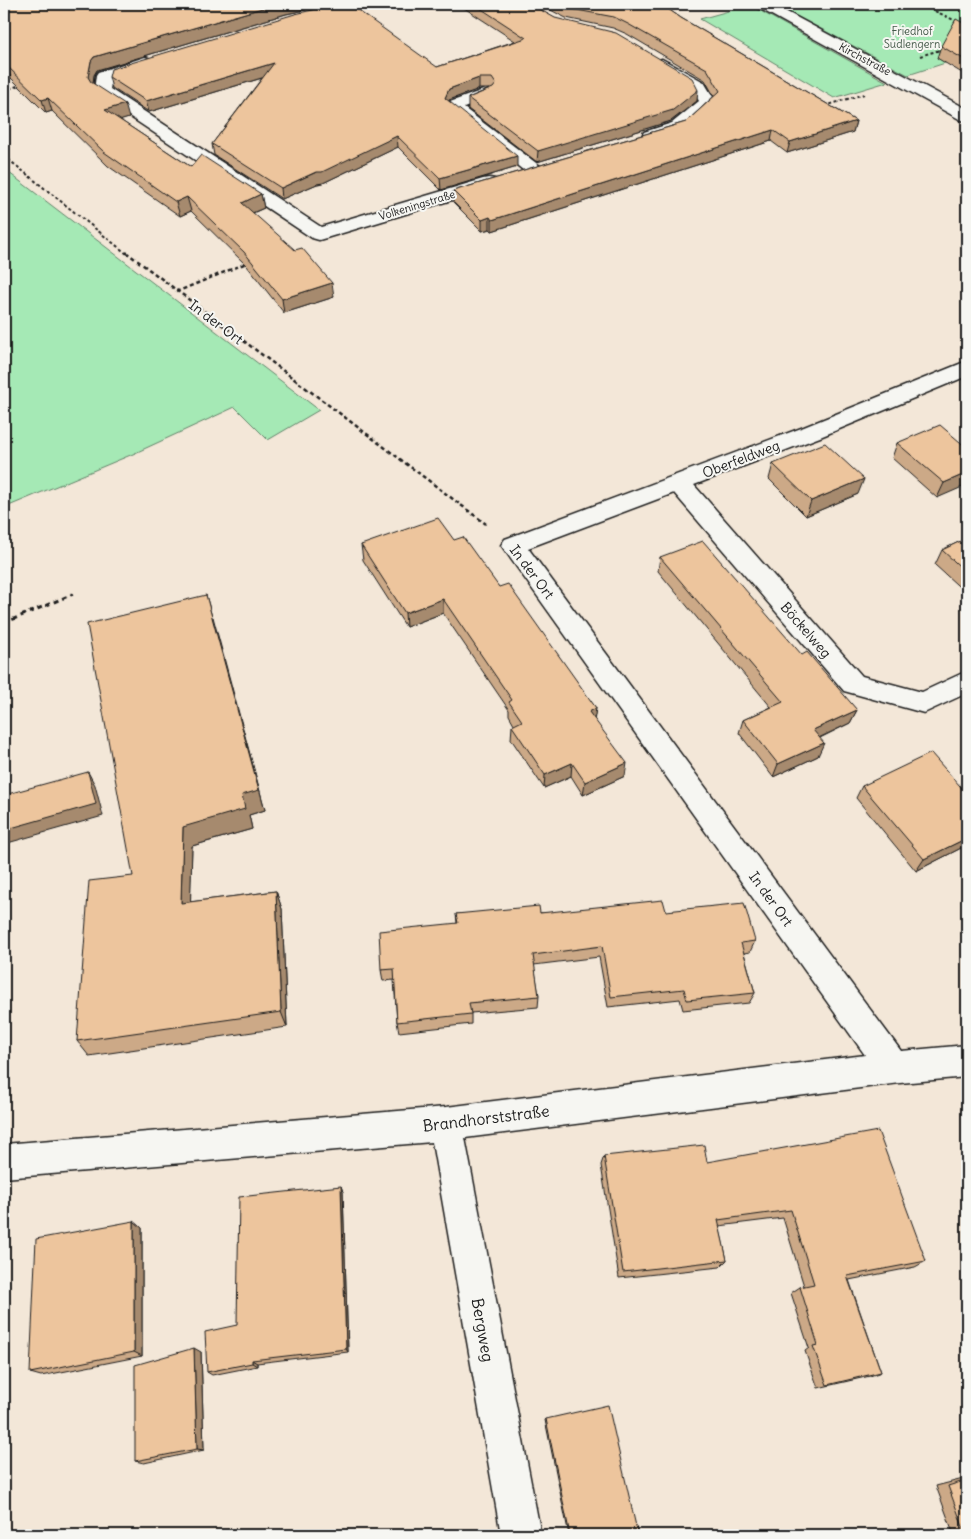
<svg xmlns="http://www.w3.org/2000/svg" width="971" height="1539" font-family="Delius,sans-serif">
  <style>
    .green { fill: #a5e9b5; stroke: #608268 }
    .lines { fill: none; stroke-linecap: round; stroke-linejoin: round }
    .minor-casing { stroke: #1c1c1c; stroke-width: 3 }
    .path-far2 { stroke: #1c1c1c; stroke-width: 2; stroke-dasharray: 3 2.5; stroke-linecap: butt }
    .path-far1 { stroke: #1c1c1c; stroke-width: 2.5; stroke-dasharray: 4 3; stroke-linecap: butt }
    .path { stroke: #1c1c1c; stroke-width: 3; stroke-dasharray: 5 4; stroke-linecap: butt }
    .minor { fill: #f6f6f2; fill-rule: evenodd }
    .wall { fill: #cca987; stroke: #1c1c1c }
    .shaded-wall { fill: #a68a6e; stroke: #1c1c1c }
    .building { fill: #edc59d; stroke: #1c1c1c }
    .labels { text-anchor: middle; stroke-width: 4; stroke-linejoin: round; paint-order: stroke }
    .far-park-label { font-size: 11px; fill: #455a4a; stroke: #f6f6f2 }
    .far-street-label { font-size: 11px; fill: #1c1c1c; stroke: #f6f6f2 }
    .street-label { font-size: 14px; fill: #1c1c1c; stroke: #f6f6f2 }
    .near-street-label { font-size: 16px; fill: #1c1c1c; stroke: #f6f6f2 }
  </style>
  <rect width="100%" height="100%" fill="#f3e7d8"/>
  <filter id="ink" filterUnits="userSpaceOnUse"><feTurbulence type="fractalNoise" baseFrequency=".02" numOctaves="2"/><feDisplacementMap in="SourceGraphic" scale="10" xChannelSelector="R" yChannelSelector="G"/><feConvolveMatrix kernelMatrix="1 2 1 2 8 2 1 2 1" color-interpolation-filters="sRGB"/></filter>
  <g filter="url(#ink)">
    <path class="green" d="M774 4H967V56L908 75Z
      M750 5 887 82 834 98 700 19Z
      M4 169 319 410 268 440 235 407 133 454 4 508Z"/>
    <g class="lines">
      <g class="minor-casing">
        <path id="minor" d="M340 4H365L363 7 316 18 311 17 309 14 311 11Z
          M755 4H772L967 109V121L961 120 757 7Z
          M145 57 151 59 153 62 151 65 112 78 110 89 321 227 483 179 489 178 495 179 498 183 495 187 326 238 319 240 312 238 96 94 94 91 96 75 98 72Z
          M662 59 704 82 716 102C704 119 666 145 644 140L642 136 644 132 672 123 699 101 692 88 656 67 654 64 656 61Z
          M486 89 492 91 494 94 492 97 464 108 540 166 543 170 540 174 534 175 528 174 447 109 450 102Z
          M967 361V376L820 437 694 485 862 676 922 692 967 671V693L924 713 844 691 674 493 528 548 901 1051 967 1045V1077L900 1083 465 1138 541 1535H501L432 1142 4 1178V1144L446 1107 865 1055 501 545 505 539 804 427Z"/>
      </g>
      <path class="path-far2" d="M920 4 958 22
        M920 56 943 49
        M4 90 21 85
        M825 106 864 94
        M4 156 127 254"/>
      <path class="path-far1" d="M126 252 486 524
        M176 292 249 262"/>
      <path class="path" d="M4 623 73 594"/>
      <use href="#minor" class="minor"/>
    </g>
    <path class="wall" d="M4 4H333L286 14 97 70 94 75 93 83 129 118 120 120 191 167 261 194 264 208 253 213 334 297 284 313 247 266 191 211 180 216 108 166 52 111 46 113 11 78 4 80Z
      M458 4H530L697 101 671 121 537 162 468 109V98L489 89H479L449 100V102L517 167 441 190 398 147 323 183 317 184 282 199 214 155 212 144 262 78 149 112 112 88 109 77 437 67 515 41Z
      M539 4H661L681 18 856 121 853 132 787 153 771 141 492 231 490 229 482 231 453 202V191L686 122 714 96 705 80 627 34 613 28 566 18Z
      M967 25V76L937 58 941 46Z
      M967 374V384L964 381Z
      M897 443 967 448 937 498 892 458Z
      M773 464 858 494 806 516 769 479Z
      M967 538V594L935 565 942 550Z
      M454 540 499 587 596 708 594 719 625 776 583 795 571 776 544 788 511 739 512 726 514 724 509 715V710L443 613 406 627 363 560 361 545Z
      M660 557 802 655 857 710 850 723 820 738 818 756 773 777 739 733 743 720 771 707 658 571Z
      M213 617 265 810 249 815 252 829 192 846 190 902 276 891 282 909 287 1027 89 1056 77 1041 133 876Z
      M862 786 967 794V845L916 871 856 798Z
      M666 911 755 941 750 952 744 953 755 993 749 1003 683 1010 680 999 608 1007 599 957 534 965 539 996 538 1007 471 1013V1024L399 1032 397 1022 394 980 383 981 381 970 457 923 456 914Z
      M604 1156 707 1162 926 1261 915 1267 849 1280 881 1372 870 1376 818 1388 805 1351 809 1348 791 1293 800 1287 804 1286 783 1218 719 1226 727 1260 720 1267 619 1278 601 1165Z
      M341 1186 343 1192 348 1352 257 1363V1366L212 1375 207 1372 237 1325Z
      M134 1221 142 1228V1356L41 1376 30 1373Z
      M201 1352 204 1450 144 1463 135 1461Z
      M546 1419 638 1535H569L545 1420Z
      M967 1478V1535H954L936 1486Z"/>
    <path class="shaded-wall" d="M276 4H333L286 14 97 70 94 75 92 91 88 77 91 61 94 57Z
      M274 63 275 74 149 112 146 101Z
      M6 65 11 78 4 80V66Z
      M479 78V89L449 100 445 109V98L449 89Z
      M698 90 697 101 671 121 537 162 538 151Z
      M48 98 52 111 46 113 42 100Z
      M125 104 129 118 109 124 105 110Z
      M856 121 853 132 787 153 790 142Z
      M773 130 771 141 492 231V220Z
      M397 136 398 147 323 183 317 184 282 199 281 188Z
      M517 156V167L441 190 440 178Z
      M261 194 264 208 245 216 242 203Z
      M187 197 191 211 180 216 176 202Z
      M490 217V229L482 231V220Z
      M332 283 334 297 284 313 282 299Z
      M967 473V485L937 498 944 483Z
      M864 479 858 494 806 516 811 501Z
      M206 595 265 810 249 815 252 829 192 846 190 921 181 903 183 827Z
      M443 599V613L406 627 405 613Z
      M596 708 594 722 589 712Z
      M857 710 850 723 808 743 813 730Z
      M824 743 818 756 773 777 778 764Z
      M572 763 571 776 544 788 545 775Z
      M627 763 625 776 583 795 585 782Z
      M88 772 95 785 103 816 4 844V830Z
      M967 838V845L916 871 924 859Z
      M276 891 282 909 287 1027 281 1012Z
      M341 1186 343 1192 348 1352 346 1349Z
      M134 1221 142 1228V1356L134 1352Z
      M194 1348 201 1352 204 1450 197 1449Z
      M252 1360 257 1363V1366L252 1363Z"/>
    <path class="building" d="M4 4H276L94 57 91 61 88 77 91 82 125 104 105 110 191 167 201 155 261 194 242 203 295 250 302 248 332 283 282 299 244 252 187 197 176 202 104 152 48 98 42 100 6 65 4 66Z
      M339 4H349L437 67 526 38 474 4H530L555 18 616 33 692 78 698 90 673 110 538 151 468 98 493 88 496 84 492 78H479L449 89 445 98 517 156 440 178 397 136 322 172H316L281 188 212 144 274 63 146 101 109 77 111 69 295 14Z
      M559 4H661L681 18 856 121 790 142 773 130 492 220 490 217 482 220 453 191 686 122 720 91 707 69 628 24 614 17 566 8Z
      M956 19 967 25V61L941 46Z
      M940 425 967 448V473L944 483 897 443Z
      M825 443 864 479 811 501 773 464Z
      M438 518 454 540 463 537 499 587 508 584 596 708 589 712 627 763 585 782 572 763 545 775 512 726 522 721 509 702 512 700 443 599 405 613 361 545Z
      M967 538V573L942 550Z
      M703 541 802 655 807 652 857 710 813 730 824 743 778 764 743 720 783 702 660 557Z
      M206 595 259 790 242 795 245 809 183 827 181 903 276 891 281 1012 77 1041 89 881 133 876 87 624Z
      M931 753 967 794V838L924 859 862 786Z
      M88 772 96 804 4 830V795Z
      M663 900 666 911 744 903 755 941 741 943 755 993 687 1000 684 989 611 997 602 946 533 955 539 996 469 1003 471 1014 397 1022 394 969 381 970 379 931 458 923 456 914 539 906 540 913Z
      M878 1131 926 1261 847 1276 881 1372 827 1385 813 1346 818 1345 800 1287 814 1284 791 1210 718 1220 727 1260 623 1272 604 1156 704 1145 707 1162Z
      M341 1186 346 1349 252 1360V1363L207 1372 205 1332 237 1325 239 1197Z
      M134 1221V1352L30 1373 36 1239Z
      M194 1348 197 1449 135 1461V1365Z
      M608 1405 638 1535H570L546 1419Z
      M967 1480V1535H966L948 1486Z"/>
  </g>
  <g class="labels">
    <g class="far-park-label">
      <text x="912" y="35">Friedhof<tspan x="912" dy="13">Südlengern</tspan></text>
    </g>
    <g class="far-street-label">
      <text transform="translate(865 59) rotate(28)" y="4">Kirchstraße</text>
      <text transform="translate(417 205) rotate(-17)" y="4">Volkeningstraße</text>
    </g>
    <g class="street-label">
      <text transform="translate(216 322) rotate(37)" y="5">In der Ort</text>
      <text transform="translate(741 459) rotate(-21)" y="5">Oberfeldweg</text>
      <text transform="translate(532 572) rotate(53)" y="5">In der Ort</text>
      <text transform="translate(806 630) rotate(49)" y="5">Böckelweg</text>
      <text transform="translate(771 899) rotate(54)" y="5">In der Ort</text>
    </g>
    <g class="near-street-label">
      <text transform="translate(486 1118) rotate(-7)" y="6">Brandhorststraße</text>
      <text transform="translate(483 1330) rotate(80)" y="6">Bergweg</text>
    </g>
  </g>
  <rect width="971" height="1539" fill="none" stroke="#f6f6f2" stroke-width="20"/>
  <rect x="10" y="10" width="951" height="1519" fill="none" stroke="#1c1c1c" stroke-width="2" filter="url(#ink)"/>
</svg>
